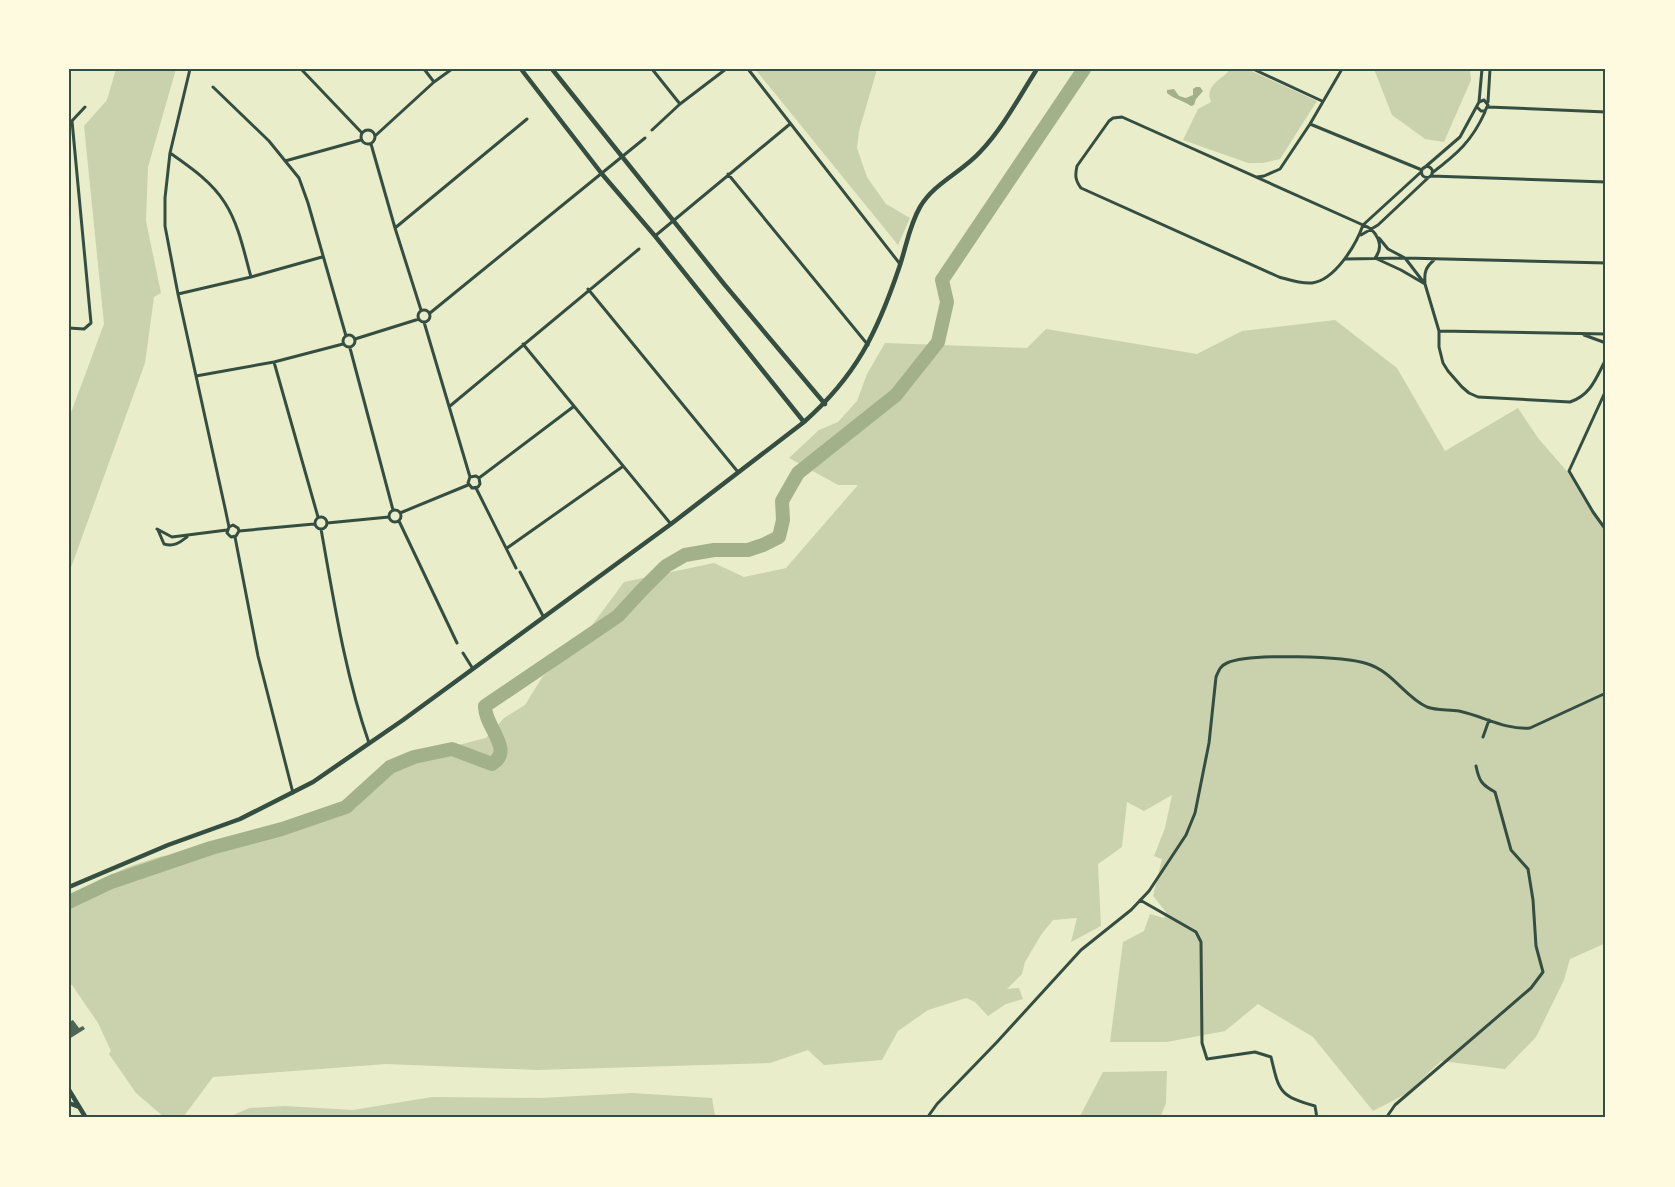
<svg xmlns="http://www.w3.org/2000/svg" width="1675" height="1187" font-family="Montserrat,sans-serif">
  <style>
    .green { fill: #cad2ad }
    .water { fill: #a3b18a }
    .lines { fill: none; stroke-linecap: round; stroke-linejoin: round }
    .river { stroke: #a3b18a; stroke-width: 14 }
    .building { fill: #4f6655 }
    .minor { stroke: #344e41; stroke-width: 3 }
    .secondary { stroke: #344e41; stroke-width: 4.5 }
    .neatline { fill: none; stroke: #344e41; stroke-width: 2 }
  </style>
  <rect width="100%" height="100%" fill="#e9edc9"/>
  <path class="green" d="M116 69H176L148 167 146 221 161 293 154 297 145 363 69 573V418L104 324 84 126 107 100Z
    M755 69H876V73L859 131 857 148 867 177 886 204 910 218 898 245Z
    M1227 69H1247L1317 101 1280 159 1263 163H1248L1183 140 1198 109 1211 102C1205 87 1217 82 1228 72Z
    M1374 69H1470L1471 80 1444 142 1425 139 1392 115Z
    M1335 320 1397 368 1445 451 1518 408 1538 438 1571 476 1606 530V943L1570 959 1564 980 1536 1037 1505 1069 1441 1061 1406 1094 1373 1111 1313 1037 1258 1004 1225 1031 1167 1042H1110L1123 942 1144 931 1150 914 1164 918 1166 912 1153 896 1162 859 1154 856 1165 828 1172 795 1144 811 1127 802 1122 847 1098 864 1101 926 1071 942 1077 918 1053 920 1041 935 1025 962 1022 974 1007 989 1019 988 1023 999 1006 1004 988 1016 975 1002 966 998 928 1010 898 1031 882 1060 824 1065 808 1050 770 1063 537 1070 386 1064 213 1077 184 1116 165 1118 136 1093 109 1054 111 1051 98 1023 72 985 69 984V895L128 867 162 856 177 855 257 831 329 819 356 808 392 762 486 738 504 718 525 705 543 676 570 655 624 582 714 563 744 577 786 568 858 485H838L789 458 819 430 838 422 857 401 867 374 885 343 1027 348 1046 329 1197 354 1242 331Z
    M1167 1071 1166 1103 1160 1118H1079L1103 1072Z
    M632 1093 712 1098 715 1116 718 1118H227L249 1108 285 1106 353 1110 432 1097 541 1098Z"/>
  <path class="water" d="M1196 87H1200L1203 91 1196 99 1194 105 1191 106C1184 101 1172 98 1167 93V90L1174 89 1179 96 1186 98 1193 95V89Z"/>
  <g class="lines">
    <path class="river" d="M69 902 111 882 211 848 282 829 346 807 390 767 414 757 452 749 492 764C515 750 484 726 485 706L618 616 641 591 666 566 685 555 714 550H748L763 545 779 537 783 520 782 501 798 473 896 395 938 342 947 302 942 280 1084 69"/>
  </g>
  <path class="building" d="M73 1020 79 1028 83 1026 85 1029 69 1039V1022Z"/>
  <g class="lines">
    <path class="minor" d="M190 69 170 153 165 198V226L178 294 225 508 229 527 227 533 231 537 236 536 239 531 238 528 233 525 229 527
      M301 69 362 133
      M424 69 434 82
      M652 69 680 104
      M748 69 900 264
      M1253 69 1322 101
      M213 87 269 141 299 178 308 203 346 336
      M1479 102 1482 69
      M1488 102 1490 69
      M1488 107 1606 112
      M69 124 85 107
      M1310 124 1422 170
      M652 130 680 104 726 69
      M361 137a7 7 0 1 1 14 0a7 7 0 1 1-14 0Z
      M375 136 434 82 452 69
      M371 144 395 228 421 310
      M170 153C190 167 212 182 225 203 239 225 244 252 251 277
      M285 161 361 140
      M1421.5 172a5.5 5.5 0 1 1 11 0a5.5 5.5 0 1 1-11 0Z
      M1424 168 1460 137 1479 102 1484 100 1488 105 1485 111H1481L1477 107
      M1421 172 1363 225C1356 245 1335 280 1312 283 1301 284 1290 280 1279 277L1081 188C1075 180 1075 175 1077 166L1109 121 1113 118 1122 117 1363 225C1377 230 1385 246 1375 258L1401 270 1425 284
      M1432 173C1457 154 1472 141 1485 112
      M728 174 868 345
      M1431 176 1606 182
      M1257 177 1264 176 1280 169 1310 124 1342 69
      M395 228 527 119
      M1361 235 1378 225 1429 177
      M655 236 790 124
      M1379 238 1388 249 1405 258 1425 284 1439 331V347L1443 363 1448 371 1462 387 1469 393 1478 397 1570 402C1591 395 1596 378 1606 359
      M1345 259 1405 258 1606 263
      M1425 282C1424 272 1426 267 1434 260
      M588 289 738 472
      M178 294 251 277 322 257
      M418 316a6 6 0 1 1 12 0a6 6 0 1 1-12 0Z
      M430 313 645 138
      M424 322 470 477 468 483 472 488 478 487 480 484 479 478 476 476 470 477
      M69 328 84 329 91 323 72 121
      M1440 331 1606 334
      M343 341a6 6 0 1 1 12 0a6 6 0 1 1-12 0Z
      M1584 335 1606 343
      M355 339 419 319
      M523 344 670 523
      M350 348 393 510
      M274 362 318 517
      M196 376 274 362 343 344
      M1606 390 1569 471 1593 512 1606 530
      M450 406 639 249
      M479 478 573 407
      M476 488 516 568
      M389 516a6 6 0 1 1 12 0a6 6 0 1 1-12 0Z
      M400 513 468 485
      M315 523a6 6 0 1 1 12 0a6 6 0 1 1-12 0Z
      M399 521 457 643
      M327 523 389 517
      M157 529 172 537 227 530
      M321 529C334 601 345 674 369 743
      M158 530 164 544C174 547 179 543 187 537
      M239 531 314 524
      M235 537 258 656 293 793
      M507 548 622 467
      M520 572 543 616
      M463 653 473 669
      M1483 737 1489 720
      M1140 900 1196 932 1201 942 1202 1043 1207 1059 1255 1052 1271 1057C1279 1091 1279 1096 1315 1106L1317 1118
      M927 1118 937 1104 997 1042 1081 950 1131 910 1149 891 1186 835 1195 813 1209 743 1216 677C1219 670 1220 666 1227 663 1249 653 1345 656 1368 664 1393 672 1405 697 1427 707 1437 711 1449 709 1459 711 1483 716 1505 730 1530 728L1606 693
      M1386 1118 1395 1105 1531 988 1543 972 1536 946 1533 900 1528 869 1511 850 1495 792C1482 785 1479 781 1476 766"/>
    <path class="secondary" d="M521 69 602 174 655 236 804 422
      M552 69 724 284 825 404
      M69 887 168 845 240 819 313 782 403 720 671 524 804 422C856 376 877 333 899 268 906 248 909 226 920 207 934 183 962 172 980 152 1003 128 1019 97 1037 69
      M69 1090 86 1118
      M69 1103 79 1107"/>
  </g>
  <rect width="1675" height="1187" fill="none" stroke="#fefae0" stroke-width="141"/>
  <rect x="70" y="70" width="1534" height="1046" class="neatline"/>
</svg>
